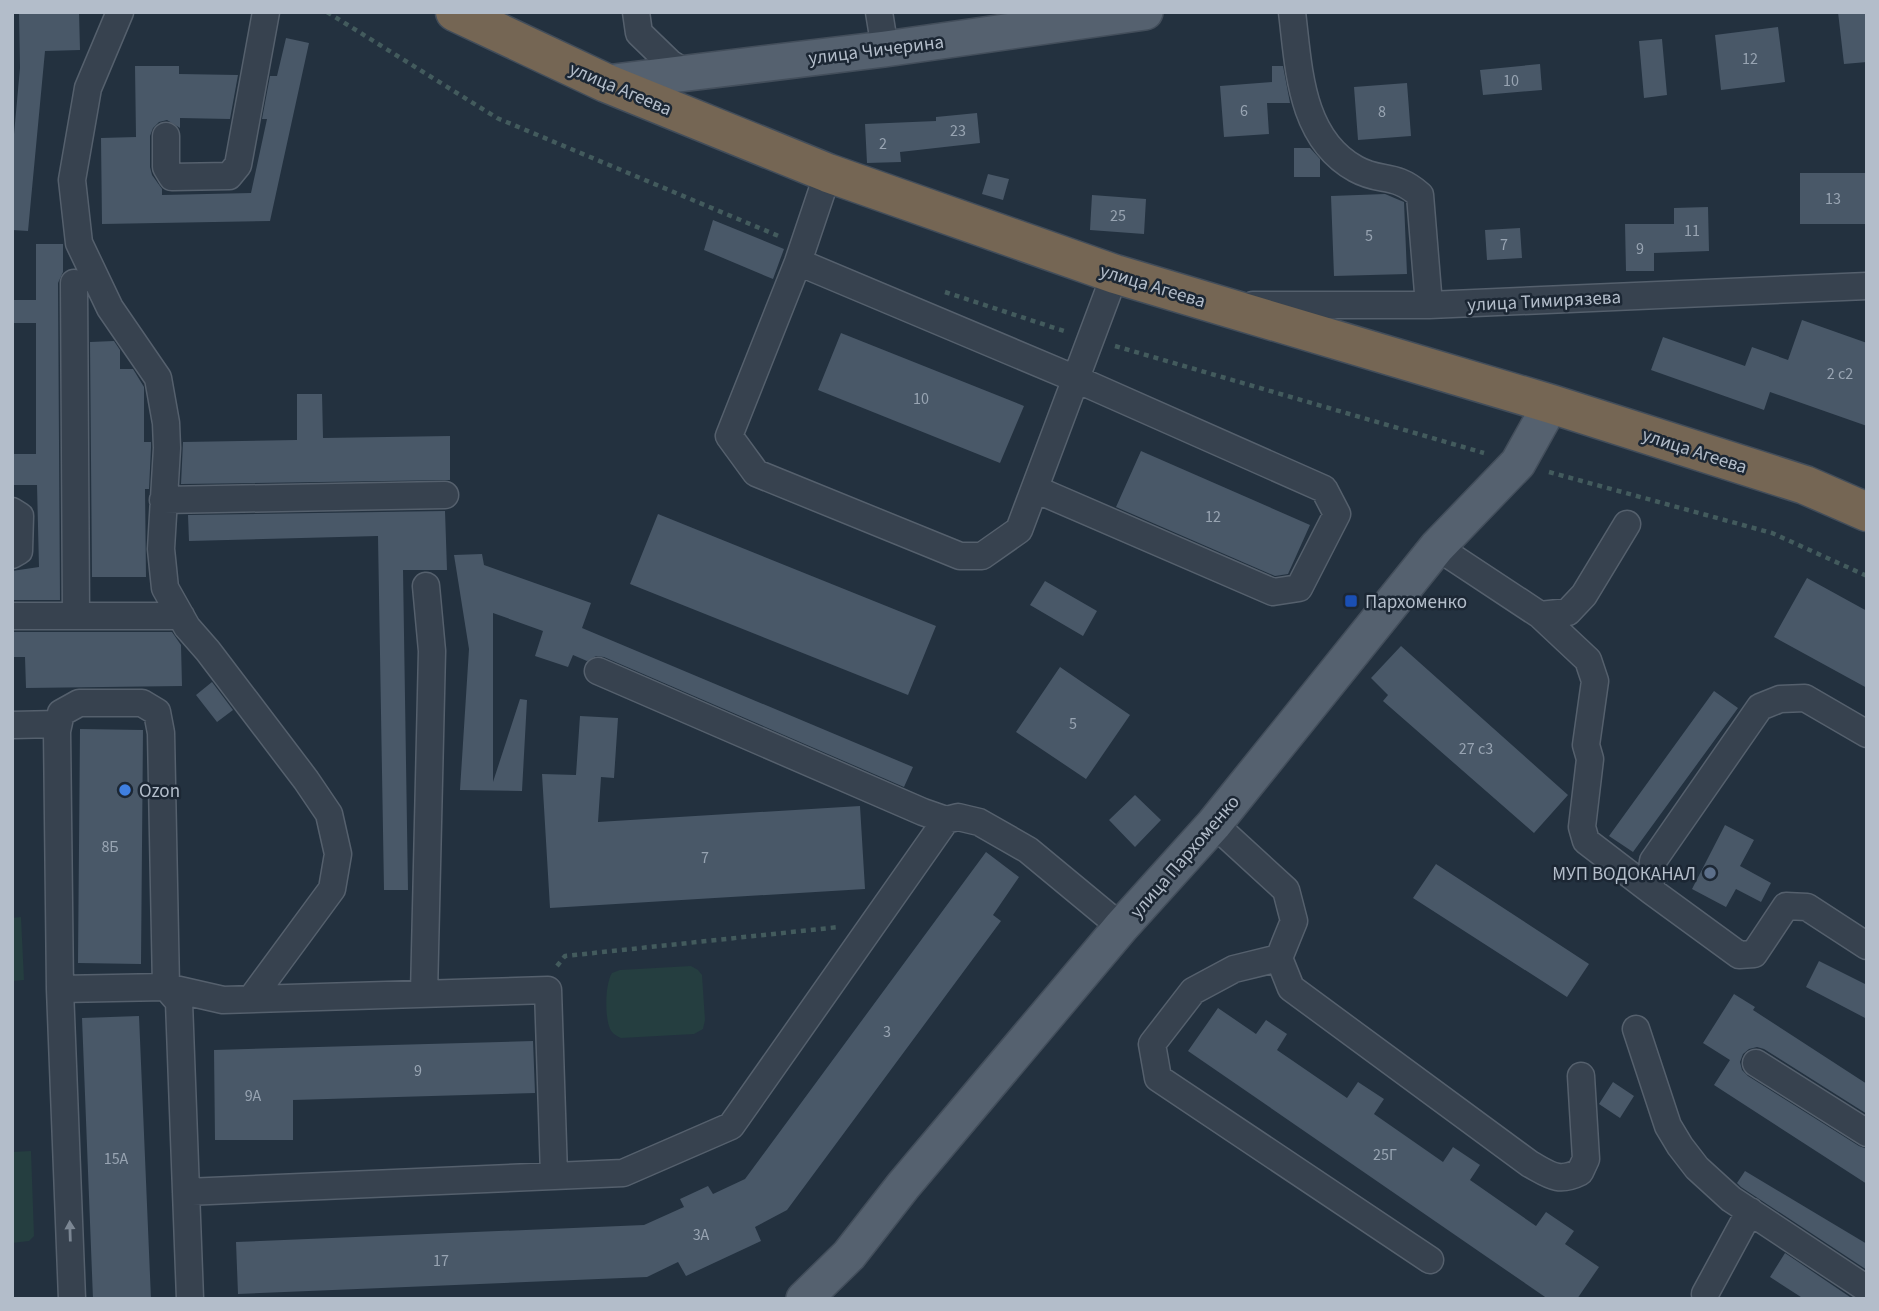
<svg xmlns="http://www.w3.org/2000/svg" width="1879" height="1311" font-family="'Source Sans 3',sans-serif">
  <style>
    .green { fill: #253e40 }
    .building { fill: #495868 }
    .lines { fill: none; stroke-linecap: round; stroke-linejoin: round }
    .minor-casing { stroke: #55606d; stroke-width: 29 }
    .major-casing { stroke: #434e5b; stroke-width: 38 }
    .highway-casing { stroke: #424d5a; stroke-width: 41 }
    .path { stroke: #435b5d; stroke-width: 4.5; stroke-dasharray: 5 5; stroke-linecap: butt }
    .minor { stroke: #37424f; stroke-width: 26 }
    .major { stroke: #55616f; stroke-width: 35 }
    .highway { stroke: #756654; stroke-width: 38 }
    .oneway { fill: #7b8693 }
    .transit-dot { fill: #1a4fb4; stroke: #1c2734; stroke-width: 2.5 }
    .shop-dot { fill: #3f7fe0; stroke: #1c2734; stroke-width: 2.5 }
    .service-dot { fill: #5c6f8a; stroke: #1c2734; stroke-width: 2.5 }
    .labels { text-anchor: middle; stroke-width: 5; stroke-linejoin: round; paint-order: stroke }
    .number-label { font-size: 16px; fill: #98a4b2 }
    .street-label { font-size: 19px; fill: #b3bdca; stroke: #1c2734 }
    .poi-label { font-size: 19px; fill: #b3bdca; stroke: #1c2734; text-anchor: start }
  </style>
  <rect width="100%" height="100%" fill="#23313f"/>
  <path class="green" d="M21 917 24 980 12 981V918Z
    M691 966 698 970 702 975 705 1020 703 1029 694 1034 621 1038C615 1035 611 1033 609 1026 605 1014 605 984 612 973L620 970Z
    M31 1151 34 1236 29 1241 12 1243V1152Z"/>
  <path class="building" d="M19 12H79L80 50 45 51 28 231 12 230V156L20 68Z
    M1838 12H1867V62L1844 64Z
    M1778 27 1785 82 1721 90 1715 35Z
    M286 38 309 43 270 221 102 224 101 138 136 137 135 66H179V74L238 75 230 119 180 118V128L167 120 159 122 153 128 150 136V167L152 175 162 189V195L251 193 267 119H262L270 76H277Z
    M1662 39 1667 95 1644 98 1639 41Z
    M1540 64 1542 90 1483 95 1480 70Z
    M1272 66H1283L1290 103H1267L1269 134 1224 137 1220 86 1272 82Z
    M1407 83 1411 136 1358 140 1354 87Z
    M977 113 980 143 900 152 901 162 867 163 865 124 936 121V117Z
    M1294 148H1310L1320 159V177H1294Z
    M1800 173H1867V224H1800Z
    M988 174 1009 179 1003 200 982 194Z
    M1385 194 1404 202 1407 274 1334 276 1331 196Z
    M1092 195 1146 199 1144 234 1090 230Z
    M1708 207 1709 251 1654 253V271H1626L1625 224H1674V208Z
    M713 220 784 249 773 279 704 250Z
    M1520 228 1522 258 1487 260 1485 230Z
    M36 244H63V272L58 283 60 600H12V571L39 567 37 485H12V454H36V323H12V300H36Z
    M1802 320 1867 343V426L1770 392 1764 410 1651 370 1663 337 1745 366 1752 347 1788 360Z
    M841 333 1024 406 1000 463 818 390Z
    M114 341 120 350V369H133L144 387V442H151V448L149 489H145L146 577H92L90 342Z
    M297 394H322L323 438 450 436V480L181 484 183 442 297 440Z
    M1141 451 1310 525 1288 574 1275 576 1116 507Z
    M445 511 447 570H403L408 890H384L378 536 189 541 188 515Z
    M658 514 936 626 908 695 630 584Z
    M482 554 484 565 591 603 582 628 913 767 904 787 604 657 596 656 587 661 573 655 568 667 535 656 543 631 493 613V782L520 699 527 700 522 791 460 790 469 649 454 555Z
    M1807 578 1867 611V688L1774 637Z
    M1045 581 1097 611 1083 636 1030 605Z
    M12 632H172L181 645 182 686 26 688 25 657H12Z
    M1401 646 1568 795 1534 833 1383 701 1388 695 1371 678Z
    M1060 667 1130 715 1086 779 1016 732Z
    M212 682 233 710 217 722 196 695Z
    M1714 691 1738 708 1633 852 1609 836Z
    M580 716 618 718 614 778 601 777 598 822 860 806 865 889 550 908 542 774 576 775Z
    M80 729 143 730 141 964 78 963Z
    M1135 795 1161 820 1135 847 1109 820Z
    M1725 825 1754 840 1740 866 1771 883 1761 902 1736 889 1726 907 1692 889Z
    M986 852 1019 877 993 915 1001 921 787 1210 755 1227 761 1241 686 1276 678 1262 647 1277 238 1294 236 1242 644 1225 684 1207 680 1199 708 1186 713 1194 745 1179Z
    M1436 864 1589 964 1567 997 1413 898Z
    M1819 961 1867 985V1019L1806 987Z
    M1734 994 1755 1007 1753 1010 1867 1084V1114L1764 1049 1757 1047 1749 1049 1743 1054 1740 1062 1742 1070 1748 1076 1859 1146 1867 1149V1184L1714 1085 1730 1060 1703 1043Z
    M1218 1008 1256 1034 1266 1020 1287 1034 1277 1050 1347 1098 1358 1082 1384 1099 1374 1114 1443 1162 1453 1147 1480 1165 1470 1180 1536 1226 1546 1212 1574 1231 1565 1244 1599 1267 1577 1299H1548L1188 1051Z
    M139 1016 151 1299H93L82 1018Z
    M533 1041 535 1093 293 1100V1140H215L214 1050Z
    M1613 1082 1634 1096 1620 1118 1599 1104Z
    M1745 1171 1867 1244V1270L1741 1187 1737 1183Z
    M1785 1253 1853 1299H1804L1770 1277Z"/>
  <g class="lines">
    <g class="minor-casing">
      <path id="minor" d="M120 12 88 88 72 180 79 243 110 308 158 378 166 423 167 448 161 549 165 588 187 627 208 651 306 780 329 814 338 854 332 889 251 999
        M636 12 639 33 670 63 686 73
        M879 12 885 49
        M1292 12C1299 69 1300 138 1356 169 1381 183 1394 172 1420 195L1429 305
        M166 136V167L172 177 229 176 238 165 266 12
        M828 173 798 262 729 436 756 473 960 556H982L1019 530 1115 274
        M798 262 1076 379 1324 489 1337 514 1299 588 1273 592 1035 489
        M74 283 76 614
        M1253 305H1429L1867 286
        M163 500 445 495
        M12 511 20 516 19 551 12 555
        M1437 547 1540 615 1568 612 1584 595 1627 524
        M1540 615 1588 660 1595 681 1586 745 1590 759 1582 827 1586 841 1650 890
        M12 616H181
        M598 671 923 812 946 820 958 817 979 822 1028 850 1121 927
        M12 725 58 724
        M1867 734 1805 698 1780 699 1760 707 1653 861 1650 890 1739 955 1754 954 1786 906 1807 907 1867 946
        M1214 824 1286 890 1294 921 1279 958 1291 988 1530 1164C1550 1175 1558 1183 1580 1172L1586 1159 1581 1076
        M1279 958 1234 969 1193 991 1152 1044 1158 1078 1430 1260
        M60 989 166 987 179 1002 190 1299
        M424 994 432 651 426 586
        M1636 1029 1668 1126 1680 1146 1697 1168 1731 1199 1867 1289
        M1756 1063 1867 1133
        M186 1192 623 1173 731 1126 946 820
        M1705 1294 1750 1211
        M72 1299 60 989 57 731 61 713 79 703H142L157 712 161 733 166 987 223 1000 548 990 554 1175"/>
    </g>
    <g class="major-casing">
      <path id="major" d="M606 83 885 49 1145 12
        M804 1299 849 1255 903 1186 1121 927 1214 824 1437 547 1518 463 1551 404"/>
    </g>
    <g class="highway-casing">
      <path id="highway" d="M455 12 606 83 828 173 1115 274 1551 404 1805 485 1867 512"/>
    </g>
    <path class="path" d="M327 12 497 118 781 237
      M945 292 1067 332
      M1115 346 1484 453
      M1549 472 1772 533 1867 576
      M557 966 565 956 839 927"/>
    <use href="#minor" class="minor"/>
    <use href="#major" class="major"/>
    <use href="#highway" class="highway"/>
  </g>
  <defs><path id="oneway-solid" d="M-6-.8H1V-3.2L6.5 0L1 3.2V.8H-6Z" transform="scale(1.75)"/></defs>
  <use class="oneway" href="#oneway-solid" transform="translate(70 1231) rotate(-92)"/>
  <rect class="transit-dot" x="1344" y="594" width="14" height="14" rx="3.5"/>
  <circle class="shop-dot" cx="125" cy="790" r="7"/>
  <circle class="service-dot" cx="1710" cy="873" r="7"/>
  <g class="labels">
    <g class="number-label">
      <text x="1750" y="64">12</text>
      <text x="1511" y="86">10</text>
      <text x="1244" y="116">6</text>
      <text x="1382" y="117">8</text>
      <text x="958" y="136">23</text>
      <text x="883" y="149">2</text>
      <text x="1833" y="204">13</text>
      <text x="1118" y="221">25</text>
      <text x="1692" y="236">11</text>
      <text x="1369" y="241">5</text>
      <text x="1504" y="250">7</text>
      <text x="1640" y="254">9</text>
      <text x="1840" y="379">2 с2</text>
      <text x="921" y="404">10</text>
      <text x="1213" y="522">12</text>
      <text x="1073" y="729">5</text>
      <text x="1476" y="754">27 с3</text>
      <text x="110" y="852">8Б</text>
      <text x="705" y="863">7</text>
      <text x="887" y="1037">3</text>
      <text x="418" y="1076">9</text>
      <text x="253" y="1101">9А</text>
      <text x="1385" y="1160">25Г</text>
      <text x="116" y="1164">15А</text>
      <text x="701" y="1240">3А</text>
      <text x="441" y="1266">17</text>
    </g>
    <g class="street-label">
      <text transform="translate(876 49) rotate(-7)" y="7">улица Чичерина</text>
      <text transform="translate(621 88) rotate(23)" y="7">улица Агеева</text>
      <text transform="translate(1153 285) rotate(17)" y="7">улица Агеева</text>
      <text transform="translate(1544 300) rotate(-3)" y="7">улица Тимирязева</text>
      <text transform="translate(1695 450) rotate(18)" y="7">улица Агеева</text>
      <text transform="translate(1184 856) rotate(-49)" y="7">улица Пархоменко</text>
    </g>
    <g class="poi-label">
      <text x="1365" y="608">Пархоменко</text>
      <text x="139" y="797">Ozon</text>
      <text x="1696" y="880" text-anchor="end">МУП ВОДОКАНАЛ</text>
    </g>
  </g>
  <rect width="1879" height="1311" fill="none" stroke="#b3bdca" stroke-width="28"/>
</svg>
